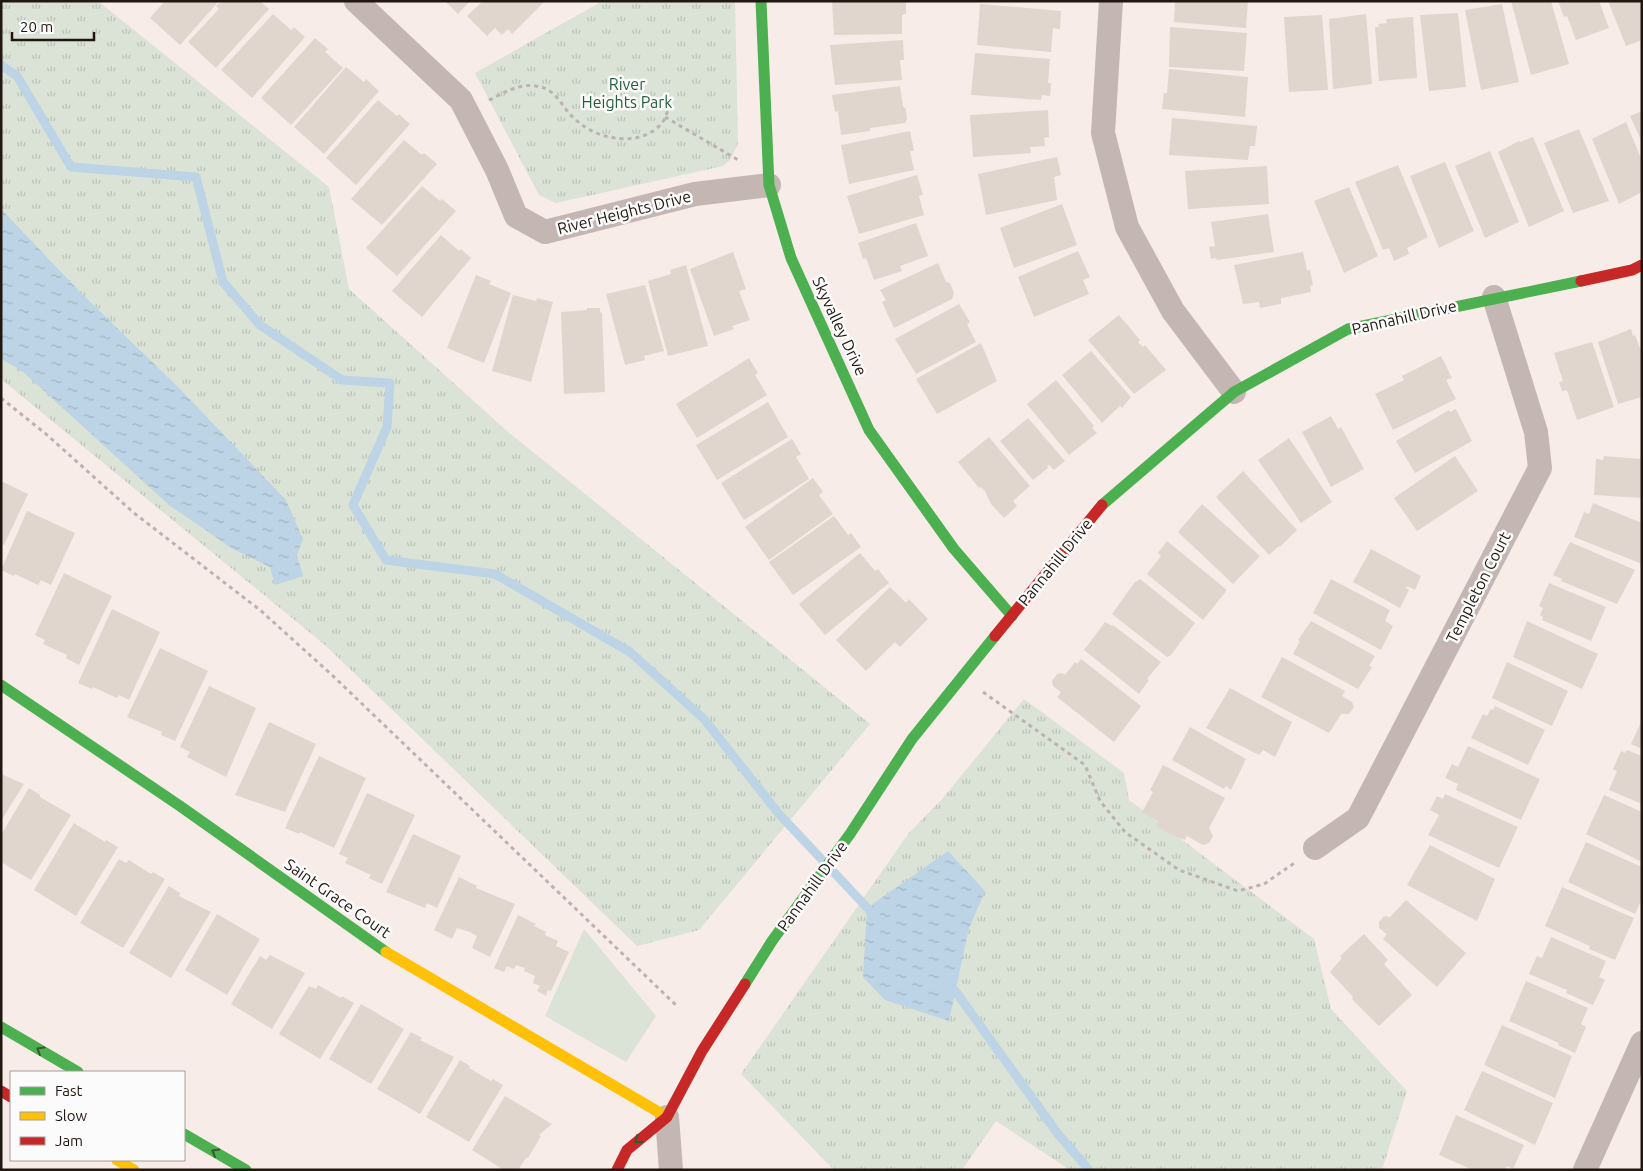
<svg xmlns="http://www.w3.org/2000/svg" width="1643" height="1171" font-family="Ubuntu,sans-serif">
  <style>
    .grass { fill: #dae3d6 }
    .park { fill: url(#park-tufts) }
    .water { fill: url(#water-ripples) }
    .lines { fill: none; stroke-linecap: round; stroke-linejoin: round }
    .stream { stroke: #bcd4e5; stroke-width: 9 }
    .building { fill: #e0d6ce }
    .path { stroke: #bdb2b0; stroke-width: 3; stroke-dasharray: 4 4; stroke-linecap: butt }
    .street { stroke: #c4b6b3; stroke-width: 24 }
    .fast { stroke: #4caf50; stroke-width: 11 }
    .slow { stroke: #ffc107; stroke-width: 11 }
    .jam { stroke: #c62828; stroke-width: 11 }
    .oneway { stroke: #355b2d }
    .labels { text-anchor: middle; stroke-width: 5; stroke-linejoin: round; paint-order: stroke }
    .park-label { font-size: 16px; fill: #225f3c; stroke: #fbfbfb }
    .street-label { font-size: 16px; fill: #221611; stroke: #fbfbfb }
  </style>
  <defs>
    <pattern id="park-tufts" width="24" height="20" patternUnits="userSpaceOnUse" patternTransform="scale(1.25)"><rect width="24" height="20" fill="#dae3d6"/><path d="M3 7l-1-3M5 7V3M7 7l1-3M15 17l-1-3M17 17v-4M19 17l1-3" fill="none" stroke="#bbc2b7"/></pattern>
    <pattern id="water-ripples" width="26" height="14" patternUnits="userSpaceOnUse" patternTransform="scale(1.25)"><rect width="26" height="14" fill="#bcd4e5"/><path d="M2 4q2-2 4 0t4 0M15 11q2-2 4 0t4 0" fill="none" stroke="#a1b5c3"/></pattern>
  </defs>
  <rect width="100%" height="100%" fill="#f7ece7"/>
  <path class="grass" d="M584 929 656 1016 626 1062 545 1016Z"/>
  <path class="park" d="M1 1H98L329 187 349 289 507 431 870 724 699 930 637 946 326 646 1 379Z
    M612 1H735L738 144 730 160 723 166 556 203 539 195 475 73 599 3Z
    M1024 699 1124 773 1129 800 1314 939 1331 1009 1407 1091 1382 1170H1070L996 1121 962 1170H834L741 1074 908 834 943 798Z"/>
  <path class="water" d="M1 209 81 293 181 390 286 500 303 539 297 555 303 576 275 585 270 567 233 549 169 505 21 370 1 359Z
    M948 851 985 891 969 928 949 1021 885 1000 863 977 867 908Z"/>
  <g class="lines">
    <path class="stream" d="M1 65 17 76 71 167 196 177 223 282 260 325 342 380 390 383 387 427 353 505 386 560 495 574 630 652 704 719 779 814 874 915
      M947 984 956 992 1058 1134 1089 1170"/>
  </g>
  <path class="building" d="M165 1H219L180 45 150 18Z
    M221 1H260L269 9 216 68 188 42 219 9 216 6Z
    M445 1H470L458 14Z
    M483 1H545L512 34 508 29 502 35 495 28 487 36 467 16Z
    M832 1H906V14L902 15V34L834 35Z
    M1175 1H1248L1246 28 1174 22Z
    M1511 1H1551L1569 64 1531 75Z
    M1558 1H1599L1609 28 1576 40 1567 16 1564 17Z
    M1608 1H1642V40L1626 46Z
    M980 4 1061 11 1060 29 1053 28 1051 52 977 45Z
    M1502 4 1519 82 1481 90 1465 10Z
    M1458 13 1466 87 1429 91 1420 15Z
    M273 14 291 30 294 27 305 37 252 98 221 70Z
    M1366 14 1372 84 1333 89 1329 19Z
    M1322 15 1328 90 1289 92 1284 17Z
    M1413 17 1417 78 1379 81 1375 27H1379L1378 24 1387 23 1386 19Z
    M1170 27 1247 33 1244 71 1169 67Z
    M315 38 328 49 325 52 343 68 291 125 261 98Z
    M903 40 904 60H900L902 80 835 85 830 45Z
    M975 53 1050 59 1048 83H1051L1050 96 1042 95 1041 100 971 95Z
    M346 67 364 82 366 79 379 91 324 154 294 127Z
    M1169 69 1248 77 1245 117 1162 109 1164 93H1167Z
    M900 86 903 106 906 109 907 119 905 123 870 128V131L841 135 838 111 835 112 832 95Z
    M378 100 397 116 399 114 410 124 356 185 326 158Z
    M1048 110 1049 137 1044 138 1045 146 1030 147 1031 153 973 157 970 115Z
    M1642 111V142L1630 116Z
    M1172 118 1257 126 1255 146H1250L1248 160 1169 155Z
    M1626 122 1642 161V192L1619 204 1592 139Z
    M1579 129 1609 201 1573 213 1544 143Z
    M910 131 914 151H910L914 170 849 184 841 145Z
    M1533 137 1564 211 1529 227 1498 152 1519 141 1520 142Z
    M404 140 422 155 424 153 437 164 382 225 351 199Z
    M1490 151 1519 222 1485 238 1455 166Z
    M1057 157 1061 175 1054 177 1057 200 986 215 978 174Z
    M1445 162 1474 231 1439 248 1410 176Z
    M1398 165 1428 237 1407 248 1409 254 1394 261 1389 248 1383 250 1355 182Z
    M1267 166 1269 204 1188 209 1185 171Z
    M917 175 923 195 919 196 924 215 859 234 847 196Z
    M422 186 440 201 442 199 456 211 397 276 366 248Z
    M1349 187 1378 256 1344 273 1314 201Z
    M1062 204 1077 245 1014 268 1000 228Z
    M1268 214 1274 252 1217 260 1216 258 1211 259 1209 247 1215 246 1211 222Z
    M916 223 928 256 900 266 902 271 874 280 866 258 863 259 858 243Z
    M441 235 459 251 461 249 471 258 422 317 392 291Z
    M1078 251 1090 277 1083 280 1089 294 1034 317 1018 277Z
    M733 252 746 289 739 291 750 320 732 326 734 329 714 336 690 269Z
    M1303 252 1307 270H1310L1313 285 1310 286 1311 292 1281 298V304L1260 308 1259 302 1243 304 1234 265Z
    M938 263 946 282 950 283 954 293 952 299 894 328 882 302 886 300 880 290Z
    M686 265 708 346 668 356 648 281 671 274 670 270Z
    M476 275 491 281 489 284 511 293 484 363 447 348Z
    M645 285 664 351 644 356 645 360 625 365 606 294Z
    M513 295 536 301 537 298 553 302 531 382 492 371Z
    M959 304 970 322 967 324 976 342 916 374 895 339Z
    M587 308H600V312L602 313 605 392 564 394 561 312 587 310Z
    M1119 315 1140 340 1138 342 1143 347 1145 345 1166 370 1134 394 1088 340Z
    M1631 329 1633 336 1635 335 1642 354V397L1618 404 1598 342Z
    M1592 342 1614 407 1577 420 1567 390 1562 391 1559 382 1563 381 1554 353Z
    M981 343 997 381 937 414 916 379Z
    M1091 351 1131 397 1122 408 1120 406 1102 423 1062 375Z
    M1441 356 1452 378 1446 380 1456 399 1393 430 1375 394 1404 380 1402 376Z
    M749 358 758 373 755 375 767 395 697 438 676 404Z
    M1056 380 1094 426 1092 428 1097 433 1069 455 1027 404Z
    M768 402 788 437 717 480 696 445Z
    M1456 409 1472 441 1415 473 1396 441 1449 410 1450 412Z
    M1331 416 1338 429 1341 427 1364 469 1331 487 1302 432Z
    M1028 418 1065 461 1054 470 1049 465 1047 466 1048 468 1033 480 1000 441Z
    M989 437 1030 486 1013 501 1017 506 1004 518 991 504 985 491 981 487 979 488 958 462Z
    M1289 438 1332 502 1301 523 1258 460Z
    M792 439 801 454 796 457 809 479 744 520 721 483Z
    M1455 456 1478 491 1417 531 1394 498Z
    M1604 456 1642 459V498L1594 495 1596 459 1603 460Z
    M1243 471 1297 530 1280 547 1279 546 1269 555 1216 497Z
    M813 478 823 492 819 495 833 514 769 560 745 527Z
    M1 481 28 494 4 545 1 544Z
    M1593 503 1642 523V564L1574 537 1584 512 1589 514Z
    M1202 504 1260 556 1233 584 1178 532Z
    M27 511 75 533 51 585 41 580 38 585 15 574 14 576 1 570Z
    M834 516 848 535 851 533 861 547 793 595 769 562Z
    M1167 541 1227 590 1203 620 1147 574 1161 556 1158 553Z
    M1570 542 1635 570 1617 604 1561 581 1562 579 1553 575Z
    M1371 549 1421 576 1415 590 1407 586 1406 588 1409 590 1400 608 1353 582Z
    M860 553 875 571 878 569 889 583 825 635 799 604Z
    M64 573 112 596 79 665 66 658 67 655 43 644 45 640 35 635Z
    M1140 579 1195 623 1171 655 1167 657 1112 614 1134 583Z
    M1331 579 1390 610 1385 621 1393 626 1381 650 1313 613Z
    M1549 583 1606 607 1591 641 1542 620 1543 617 1540 615 1543 608 1539 606Z
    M890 587 906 603 909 599 928 619 900 647 895 642 866 671 836 640Z
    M112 609 160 632 129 700 119 695 117 698 93 687 92 689 78 683Z
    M1311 621 1375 656 1369 666 1372 667 1358 689 1293 654 1300 641 1298 640Z
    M1527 621 1598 654 1582 689 1513 657Z
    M1105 622 1112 626 1113 625 1161 662 1147 679 1149 680 1139 694 1084 650Z
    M160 648 208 671 175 741 161 735 162 732 127 717Z
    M1282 657 1345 691 1342 696 1352 702 1354 707 1349 714H1341L1329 733 1261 697Z
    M1081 659 1141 706 1114 742 1057 697 1061 692 1053 686 1052 681 1057 674 1062 673 1065 675 1075 662 1077 664Z
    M1507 662 1568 691 1552 726 1492 698Z
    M209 686 256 708 226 777 187 757 190 752 180 747Z
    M1230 688 1292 722 1275 757 1263 750 1259 755 1206 728Z
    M1495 706 1545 730 1528 765 1471 738 1483 714 1487 716 1491 709 1493 710Z
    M1642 720V749L1631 744Z
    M269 722 316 744 285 812 235 795Z
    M1190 727 1246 759 1231 790 1226 786 1224 789 1172 760Z
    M1468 746 1540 779 1521 820 1456 790 1458 784 1445 778 1452 764 1458 767Z
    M1627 750 1642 756V804L1609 790 1617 771 1613 769 1621 751 1625 753Z
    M319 756 366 778 334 848 300 832 299 834 285 828Z
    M1163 765 1225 798 1209 828 1213 836 1209 843 1203 845 1187 836 1185 840 1172 835 1156 826 1158 821 1142 812 1153 792 1150 790Z
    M1 774 24 784 1 821Z
    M29 788 40 795V797L71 815 31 880 1 862V835Z
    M367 793 415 815 382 884 369 878 371 875 345 863 348 858 339 854Z
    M1445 794 1518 827 1499 868 1428 835 1439 815 1430 810 1437 796 1443 799Z
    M1604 795 1642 812V862L1586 834Z
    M74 823 105 842 106 840 118 847 76 916 34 890Z
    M413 834 461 856 437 908 427 903 425 908 386 892Z
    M1586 842 1642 867V898L1635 914 1568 882Z
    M1430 845 1495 879 1477 921 1407 885Z
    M119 859 126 863 129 860 151 874 153 872 165 879 123 948 80 923Z
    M459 877 477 886 476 888 515 904 490 957 472 948 477 936 470 932 457 928 452 939 434 930Z
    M169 886 180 893 179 896 211 912 171 978 129 953Z
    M1562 887 1634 918 1615 960 1589 949 1590 946 1545 926Z
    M1406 900 1466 953 1437 987 1383 939 1387 934 1379 928V922L1384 916 1390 917Z
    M217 914 260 939 227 995 185 970Z
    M518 915 536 924 534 926 546 932 545 935 558 941 556 946 569 952 551 991 548 990 546 996 537 991 540 986 533 983 535 976 524 971 525 968 516 965 514 969 507 966 504 972 494 968Z
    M1364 934 1388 960 1384 964 1412 995 1379 1026 1352 999 1353 997 1330 972 1342 958 1340 956Z
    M1551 937 1606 961 1599 977 1605 980 1593 1005 1566 993 1567 990 1529 974 1537 956 1542 958Z
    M270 955 305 973 272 1029 231 1004 260 956 266 960Z
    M1526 981 1588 1008 1581 1024 1586 1027 1575 1053 1558 1045 1559 1043 1509 1021Z
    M318 985 341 998 342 996 354 1003 320 1059 279 1034 309 986 316 989Z
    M361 1004 404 1029 371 1084 329 1059Z
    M1502 1025 1572 1056 1555 1098 1484 1065Z
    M411 1032 422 1038 420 1040 454 1057 420 1114 377 1089Z
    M460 1060 470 1066 469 1068 491 1081 493 1079 503 1085 469 1142 426 1117Z
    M1482 1071 1553 1103 1535 1145 1464 1110Z
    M505 1096 552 1124 539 1135 541 1136 528 1158H526L518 1170H504L472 1150Z
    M1456 1115 1524 1145 1513 1169 1507 1166 1505 1170H1473L1439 1155Z"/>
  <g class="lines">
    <path class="path" d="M489 100C504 93 519 83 536 86 551 88 557 97 565 108 581 130 608 142 635 138 646 136 658 130 664 120 669 110 669 102 668 91
      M665 117 740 161
      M1 398 46 434 134 513 260 610 332 675 678 1007
      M983 692 1085 765 1100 801 1125 832 1179 870 1238 891 1264 884 1296 862"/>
    <path class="street" d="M356 1 461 100 497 170 516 216 545 232 695 194 769 185
      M1111 1 1103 133 1127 227 1173 311 1234 392
      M1315 848 1358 818 1540 468 1536 432 1494 297
      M667 1117 671 1170
      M1585 1170 1642 1043"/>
    <path class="fast" d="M761 1 769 185 791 258 869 430 954 549 1012 616
      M1102 505 1234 392 1348 329 1581 281
      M1 685 180 806 386 952
      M745 984 772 941 850 834 912 739 995 636
      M1 1027 78 1072
      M184 1134 246 1170"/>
    <path class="slow" d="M386 952 667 1117
      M117 1160 134 1170"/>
    <path class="jam" d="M1581 281 1632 270 1642 265
      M995 636 1102 505
      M1 1091 11 1097
      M617 1170 627 1150 667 1117 702 1051 745 984"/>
  </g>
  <defs><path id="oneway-chevron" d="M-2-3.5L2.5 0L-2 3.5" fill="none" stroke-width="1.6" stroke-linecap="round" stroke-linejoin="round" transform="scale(1.25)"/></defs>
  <g class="oneway">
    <use href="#oneway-chevron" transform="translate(40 1050) rotate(-150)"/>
    <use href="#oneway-chevron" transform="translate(638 1140) rotate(142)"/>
    <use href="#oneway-chevron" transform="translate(215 1152) rotate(-150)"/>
  </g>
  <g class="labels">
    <g class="park-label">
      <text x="627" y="90">River<tspan x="627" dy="18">Heights Park</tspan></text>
    </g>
    <g class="street-label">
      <text transform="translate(624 212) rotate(-14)" y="6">River Heights Drive</text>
      <text transform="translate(1404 317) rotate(-13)" y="6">Pannahill Drive</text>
      <text transform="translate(840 326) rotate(65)" y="6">Skyvalley Drive</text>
      <text transform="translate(1055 562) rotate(-51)" y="6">Pannahill Drive</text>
      <text transform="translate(1478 587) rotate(-63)" y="6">Templeton Court</text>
      <text transform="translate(812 886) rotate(-54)" y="6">Pannahill Drive</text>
      <text transform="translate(338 898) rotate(35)" y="6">Saint Grace Court</text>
    </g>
  </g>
  <rect width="1643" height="1171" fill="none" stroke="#221611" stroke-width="5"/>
  <rect x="10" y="1071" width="175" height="90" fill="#fbfbfb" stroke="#a49f9d"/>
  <rect x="20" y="1087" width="25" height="8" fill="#4caf50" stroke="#a49f9d"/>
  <text x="55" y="1096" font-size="15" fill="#221611">Fast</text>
  <rect x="20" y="1112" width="25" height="8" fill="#ffc107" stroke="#a49f9d"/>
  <text x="55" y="1121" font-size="15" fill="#221611">Slow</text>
  <rect x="20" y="1137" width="25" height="8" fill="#c62828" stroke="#a49f9d"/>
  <text x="55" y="1146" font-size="15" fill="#221611">Jam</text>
  <path d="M12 32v8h82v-8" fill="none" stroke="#221611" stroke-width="2.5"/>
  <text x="20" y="32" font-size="15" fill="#221611" stroke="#fbfbfb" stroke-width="4" paint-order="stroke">20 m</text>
</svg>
